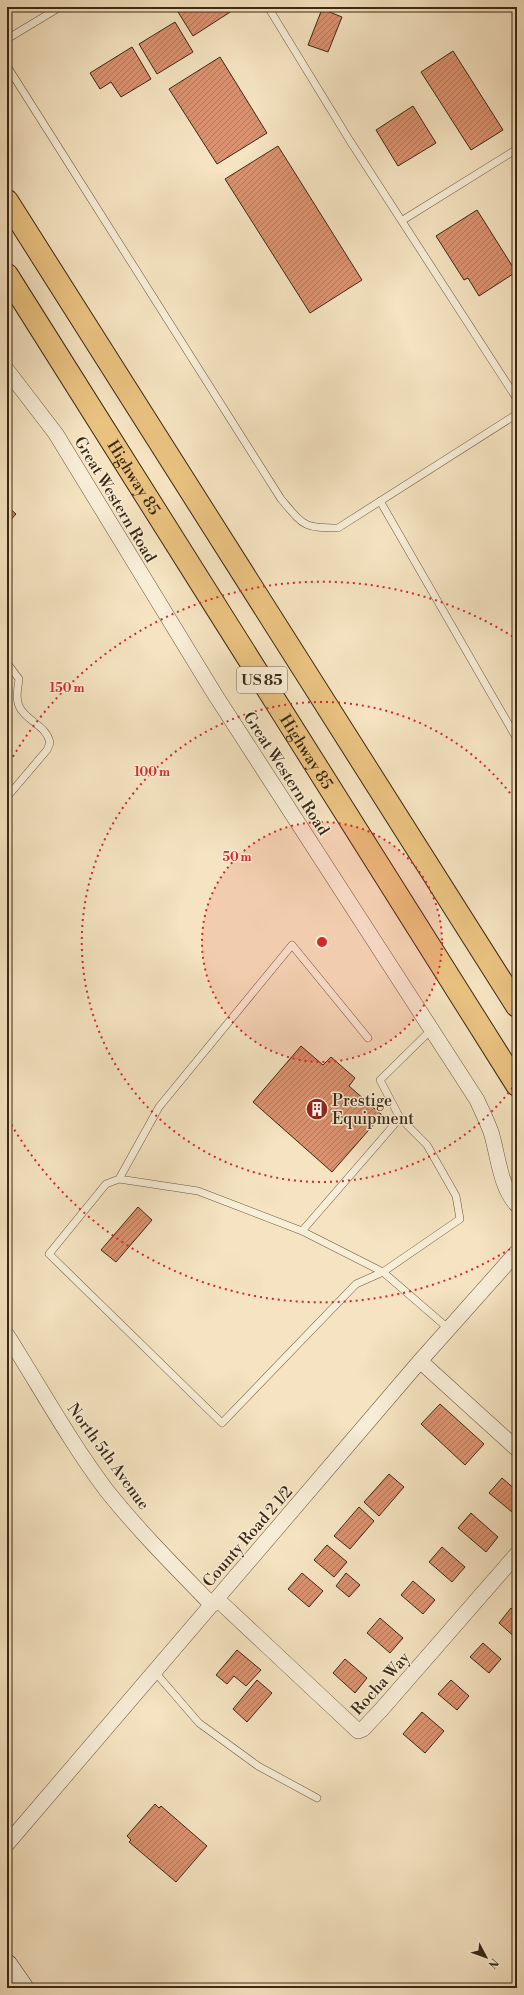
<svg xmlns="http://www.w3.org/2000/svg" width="524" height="1995" font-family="'Libre Bodoni',serif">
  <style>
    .building { fill: url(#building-hatch); stroke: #3b2813 }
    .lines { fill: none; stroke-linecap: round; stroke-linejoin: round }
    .lane-casing { stroke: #6a573e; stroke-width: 8 }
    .street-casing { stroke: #6a573e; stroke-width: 16 }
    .secondary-casing { stroke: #3b2813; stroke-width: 22 }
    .highway-casing { stroke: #3b2813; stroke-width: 24 }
    .lane { stroke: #f8edd7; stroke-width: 7 }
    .street { stroke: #f8edd7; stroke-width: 15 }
    .secondary { stroke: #f8edd7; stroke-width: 21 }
    .highway { stroke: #eac280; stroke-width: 22 }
    .ring { fill: none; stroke: #d62828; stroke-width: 2; stroke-dasharray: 2 4 }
    .labels { text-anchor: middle; stroke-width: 3; stroke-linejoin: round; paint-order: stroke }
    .shield { fill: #f8edd7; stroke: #74634e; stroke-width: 1 }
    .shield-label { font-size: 15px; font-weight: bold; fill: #3b2813 }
    .street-label { font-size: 16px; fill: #3b2813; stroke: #f8edd7 }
    .poi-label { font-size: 16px; fill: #3b2813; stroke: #f8edd7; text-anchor: start }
    .centre { fill: #d62828; stroke: #f8edd7; stroke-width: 2 }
    .ring-label { font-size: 12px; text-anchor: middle; font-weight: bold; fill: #d62828; stroke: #f8edd7; stroke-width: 3; stroke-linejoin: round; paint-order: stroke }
  </style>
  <defs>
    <pattern id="building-hatch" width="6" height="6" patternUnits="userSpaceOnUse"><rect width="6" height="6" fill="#da9271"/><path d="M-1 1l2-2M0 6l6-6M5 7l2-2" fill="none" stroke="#b2775c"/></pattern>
  </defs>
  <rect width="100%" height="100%" fill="#f5e3c1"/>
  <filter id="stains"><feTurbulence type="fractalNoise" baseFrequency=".005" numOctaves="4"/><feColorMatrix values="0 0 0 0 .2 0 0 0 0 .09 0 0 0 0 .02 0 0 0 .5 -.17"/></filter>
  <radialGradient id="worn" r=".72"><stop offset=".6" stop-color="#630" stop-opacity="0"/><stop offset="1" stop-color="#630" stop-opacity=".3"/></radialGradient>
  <path class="building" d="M185 7H238L193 36 178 12Z
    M322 9 342 17 328 52 308 45Z
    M175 22 193 52 157 74 139 44Z
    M132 47 151 79 121 97 111 82 100 89 90 73Z
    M453 51 503 130 471 150 421 72Z
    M220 57 267 133 217 164 169 89Z
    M413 106 436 143 398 166 376 130Z
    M278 146 362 280 310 313 225 179Z
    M477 210 516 272 479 296 468 278 464 280 436 236Z
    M7 506 16 514 7 524Z
    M301 1046 323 1065 331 1057 355 1078 349 1086 382 1115 332 1172 253 1102Z
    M138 1207 152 1220 116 1262 101 1250Z
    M440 1404 484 1444 465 1465 421 1424Z
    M389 1474 404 1487 379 1516 364 1502Z
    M502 1478 517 1491V1506L512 1512 489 1493Z
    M359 1507 374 1521 350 1549 334 1536Z
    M471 1513 498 1537 486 1552 458 1528Z
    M327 1545 347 1562 334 1577 314 1560Z
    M442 1547 465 1567 452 1582 429 1562Z
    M302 1573 323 1591 309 1607 288 1589Z
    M346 1573 360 1585 349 1597 336 1586Z
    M413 1581 435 1600 423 1614 401 1595Z
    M511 1608 517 1613V1639L499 1623Z
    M380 1618 403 1638 390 1653 367 1633Z
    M483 1643 501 1659 489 1673 470 1657Z
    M237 1650 261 1670 246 1686 234 1676 227 1684 216 1675Z
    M345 1659 367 1678 355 1693 333 1673Z
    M257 1680 272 1693 247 1722 233 1709Z
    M451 1680 469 1696 457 1710 438 1694Z
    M422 1712 444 1731 425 1753 403 1734Z
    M155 1804 159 1808 161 1806 207 1846 176 1882 129 1842 131 1840 127 1836Z"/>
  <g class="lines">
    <g class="lane-casing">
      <path id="lane" d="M268 7 350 141 517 399
        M7 39 60 7
        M7 66 281 499C304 526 303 528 338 528L517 414
        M403 220 517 149
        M380 501 517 739
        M7 663 19 679C18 688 15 699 20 708 28 722 47 726 50 743L47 750 7 797
        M368 1038 292 945 159 1107 119 1179 198 1191 302 1231 383 1272 449 1329
        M119 1179 106 1184 49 1254 222 1423 356 1284 383 1272 460 1219 456 1196 427 1145 400 1118 380 1080 431 1030
        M302 1231 400 1118
        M154 1671 199 1723 258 1766 317 1798"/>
    </g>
    <g class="street-casing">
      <path id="street" d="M7 370 56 434 214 693 477 1100C482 1111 487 1121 491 1132 498 1154 500 1188 517 1205
        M7 1335C40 1387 70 1442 107 1491 139 1531 176 1568 212 1605
        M420 1361 517 1449
        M217 1599 358 1731 363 1729 381 1710 517 1554
        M7 1844 420 1361 517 1252"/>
    </g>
    <g class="secondary-casing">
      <path id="secondary" d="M7 1965 23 1988"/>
    </g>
    <g class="highway-casing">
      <g id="highway">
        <path d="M7 201 517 1006"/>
        <path id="s1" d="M7 275 517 1085"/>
      </g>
    </g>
    <use href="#lane" class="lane"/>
    <use href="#street" class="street"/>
    <use href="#secondary" class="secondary"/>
    <use href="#highway" class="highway"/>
  </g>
  <circle cx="322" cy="942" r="120" fill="#d62828" fill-opacity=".12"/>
  <g class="ring">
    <circle cx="322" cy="942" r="120"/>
    <path d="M516 1083A240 240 0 1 1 516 801"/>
    <path d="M515 1246A360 360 0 0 1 7 1117M7 767A360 360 0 0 1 515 638"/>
  </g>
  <defs>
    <g id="building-disc" transform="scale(1.15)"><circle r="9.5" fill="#8f2418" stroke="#f8edd7"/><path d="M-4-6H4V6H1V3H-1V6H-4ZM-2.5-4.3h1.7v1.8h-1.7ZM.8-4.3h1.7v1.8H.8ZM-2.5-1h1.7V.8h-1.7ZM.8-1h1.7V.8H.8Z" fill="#fff"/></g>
  </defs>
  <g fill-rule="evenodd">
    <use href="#building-disc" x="317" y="1109"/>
  </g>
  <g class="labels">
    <rect class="shield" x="237" y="667" width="50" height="26" rx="3"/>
    <g class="shield-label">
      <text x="262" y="685">US 85</text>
    </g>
    <g class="street-label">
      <text dy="6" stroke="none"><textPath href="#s1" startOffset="239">Highway 85</textPath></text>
      <text transform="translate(116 499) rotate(59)" y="6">Great Western Road</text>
      <text dy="6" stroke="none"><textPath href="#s1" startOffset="563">Highway 85</textPath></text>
      <text transform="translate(287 773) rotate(57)" y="6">Great Western Road</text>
      <text transform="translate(109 1456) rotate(54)" y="6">North 5th Avenue</text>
      <text transform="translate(247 1536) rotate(-49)" y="6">County Road 2 1/2</text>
      <text transform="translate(380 1683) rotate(-48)" y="6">Rocha Way</text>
    </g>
    <g class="poi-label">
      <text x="332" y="1106">Prestige<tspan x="332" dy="18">Equipment</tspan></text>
    </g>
  </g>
  <circle cx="322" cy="942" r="6" class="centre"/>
  <g class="ring-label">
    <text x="67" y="692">150 m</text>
    <text x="152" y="776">100 m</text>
    <text x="237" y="861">50 m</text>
  </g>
  <rect width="524" height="1995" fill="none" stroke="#f5e3c1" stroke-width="24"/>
  <rect x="8" y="8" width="508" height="1979" fill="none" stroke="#3b2813" stroke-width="2"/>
  <rect x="12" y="12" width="500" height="1971" fill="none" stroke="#3b2813"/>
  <g transform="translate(486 1957) rotate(131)" stroke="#f8edd7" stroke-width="3" paint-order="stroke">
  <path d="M0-3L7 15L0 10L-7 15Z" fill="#3b2813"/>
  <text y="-6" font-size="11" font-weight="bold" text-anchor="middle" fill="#3b2813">N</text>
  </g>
  <rect width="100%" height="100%" filter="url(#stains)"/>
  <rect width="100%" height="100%" fill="url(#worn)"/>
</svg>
